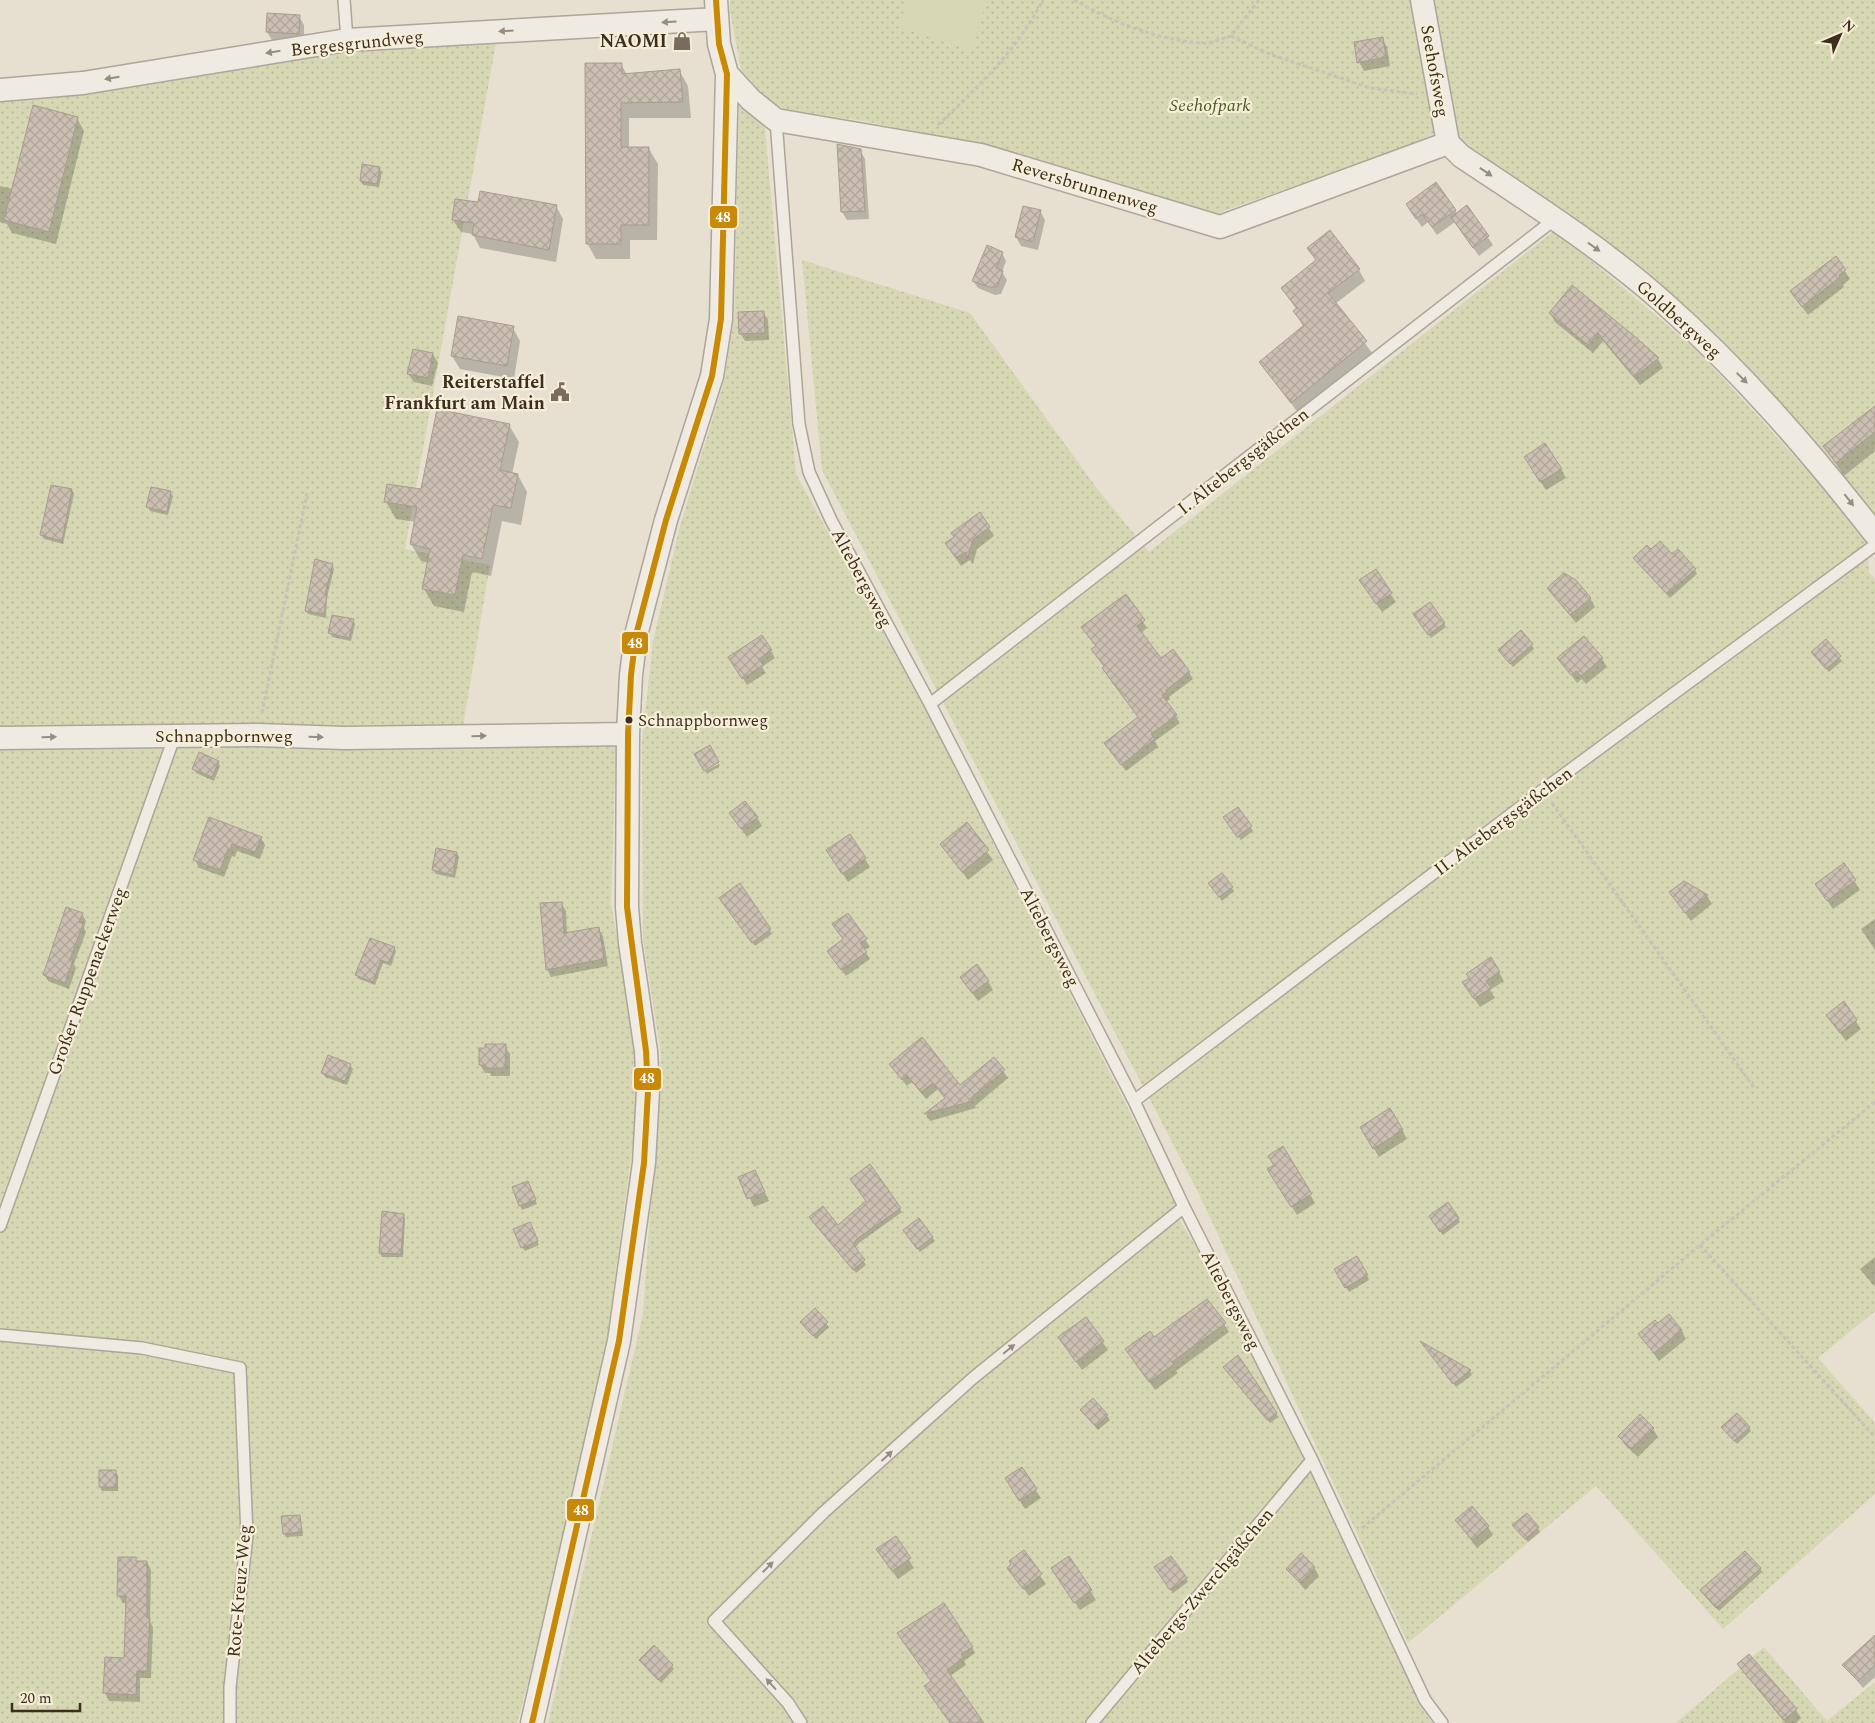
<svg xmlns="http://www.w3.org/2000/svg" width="1875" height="1723" font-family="Spectral,serif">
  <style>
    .green { fill: url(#green-dots) }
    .pitch { fill: #d6d7b3 }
    .shadow { fill: #0003 }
    .building { fill: url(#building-cross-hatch); stroke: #a89c90 }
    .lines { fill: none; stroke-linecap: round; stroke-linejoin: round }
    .lane-casing { stroke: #ada599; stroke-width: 14 }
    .street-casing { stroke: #ada599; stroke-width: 25 }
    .path { stroke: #c8c2b9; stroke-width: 3; stroke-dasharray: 4 2.5; stroke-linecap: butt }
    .lane { stroke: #efebe3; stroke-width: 11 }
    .street { stroke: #efebe3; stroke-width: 22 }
    .bus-1-casing { stroke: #f7eed8; stroke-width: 10 }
    .bus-1 { stroke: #c88808; stroke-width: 6 }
    .oneway { fill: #968c82 }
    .bus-dot { fill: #3d2e20; stroke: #f7eed8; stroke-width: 2 }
    .labels { text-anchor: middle; stroke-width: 4.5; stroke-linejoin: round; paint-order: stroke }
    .bus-label { font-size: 17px; fill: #3d2e20; stroke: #f7eed8; text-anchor: start }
    .poi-label { font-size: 18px; font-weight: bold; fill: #3d2e20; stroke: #f7eed8; text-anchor: end }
    .street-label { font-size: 18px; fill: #3d2e20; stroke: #f7eed8 }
    .park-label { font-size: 18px; font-style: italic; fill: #4d5a26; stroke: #f7eed8 }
    .line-badge { stroke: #f7eed8; stroke-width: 2 }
    .badge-label { font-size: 14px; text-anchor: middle; font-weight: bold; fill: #fff }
  </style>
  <defs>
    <pattern id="green-dots" width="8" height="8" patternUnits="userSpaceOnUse" patternTransform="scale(1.25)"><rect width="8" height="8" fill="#d6d7b3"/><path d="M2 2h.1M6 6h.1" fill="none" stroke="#b9b99a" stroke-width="1.8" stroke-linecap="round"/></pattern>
    <pattern id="building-cross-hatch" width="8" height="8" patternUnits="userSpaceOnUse" patternTransform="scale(1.25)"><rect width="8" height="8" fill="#cbbfb2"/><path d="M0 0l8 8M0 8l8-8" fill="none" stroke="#afa499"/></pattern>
  </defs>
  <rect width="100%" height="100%" fill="#e7e0d1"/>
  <path class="green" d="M730 0H1415L1440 130 1409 146 1212 215 981 144 863 121 784 109 770 102 741 70 730 10Z
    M1430 0H1875V521L1615 253 1451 134Z
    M496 43 405 549 490 565 460 744 616 743 611 904 638 1049 636 1120 606 1345 549 1606 517 1723H0V98L402 46Z
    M739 106 764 118 796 474 928 714 1177 1205 1180 1221 1248 1331 1325 1488 1420 1705 1432 1723H548L643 1314 661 1055 643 939 642 742 653 641 680 526 724 381 734 320Z
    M1555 230 1699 352 1867 536 1869 572 1875 579V1311L1818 1358 1875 1423V1494L1723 1629 1596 1486 1408 1643 1198 1192 822 470 802 260 970 313 1098 490 1149 552Z
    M1764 1647 1827 1721 1875 1682V1723H1676Z"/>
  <path class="pitch" d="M907 0H987L971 50 899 27Z"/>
  <path class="shadow" d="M299 16 304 25V42L272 40 267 32Z
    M1382 39 1387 47 1390 66 1364 71 1359 62Z
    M621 64 627 75 679 70 688 86 691 118H629V149H649L658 164 657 240H630V259H596L587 243Z
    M77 118 84 131 56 244 12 233 7 224 0 222V186L13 189Z
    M860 150 865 159 869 219 847 220 842 212Z
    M379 168 382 172 379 187 363 185 361 181Z
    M479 203 556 206 563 219 556 262 480 248 473 234 461 232 453 220Z
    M1467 207 1493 245 1479 256 1455 222 1437 235 1428 222 1422 227 1412 213 1455 210 1457 214Z
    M1040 211 1045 220 1038 250 1021 246 1016 237Z
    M1309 248 1359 270 1365 281 1335 304 1373 354 1299 414 1260 362 1304 327 1294 311 1297 310 1282 289 1317 262Z
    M1002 253 1006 261 1002 272 1007 280 1001 294 995 295 978 288 973 281Z
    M1836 258 1850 279 1843 285 1844 287 1808 315 1791 291Z
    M1572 286 1658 359 1663 368 1640 385 1603 341 1593 353 1555 322 1550 313Z
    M763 312 768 320 769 340 745 341 740 333Z
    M513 328 520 341 514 379 460 369 452 356Z
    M433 354 438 363 432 386 414 382 408 374Z
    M1875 407V451L1844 476 1825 447Z
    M509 425 519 442 512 474 518 475 527 492 521 525 502 521 491 576 472 572 464 612 434 606 424 589 429 563 421 561 411 544 416 522 396 519 386 502 422 491Z
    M1530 466 1561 469 1566 478 1546 490Z
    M72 490 74 494 63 544 44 539 41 535Z
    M170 492 173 496 168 515 150 511 148 507Z
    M989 528 994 536 977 549 973 564 970 560 961 566 946 544Z
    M1651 551 1672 556 1695 570 1697 574 1670 598 1637 562Z
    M332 565 334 569 327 597 326 618 308 614 306 611Z
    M1375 571 1396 602 1382 612 1366 589Z
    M1548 588 1590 598 1595 607 1576 623Z
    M1125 596 1147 628 1141 633 1160 660 1189 672 1193 679 1169 697 1170 699 1166 702 1180 723 1155 741 1158 747 1126 771 1110 750 1139 718 1107 675 1096 647 1087 634Z
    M1417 619 1444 623 1446 627 1431 638Z
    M353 621 355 624 351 641 332 637 330 633Z
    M762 637 775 658 762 667 766 673 747 685 730 658Z
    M1826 641 1842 661 1829 672 1815 656Z
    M1532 645 1534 649 1513 667 1502 654Z
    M1559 658 1602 659 1607 667 1586 684 1582 679 1577 683Z
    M218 762 220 766 214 781 196 773 194 769Z
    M719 764 720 766 707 774 705 771Z
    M1238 808 1253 831 1241 840 1227 821Z
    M757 817 762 826 747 837 736 822Z
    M209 819 261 838 265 845 260 859 237 851 235 857 232 856 224 877 199 868 195 860Z
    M967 824 993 860 968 880 942 844Z
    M457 853 459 857 455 878 436 874 433 870Z
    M833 859H865L870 867 848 882Z
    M1844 865 1860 890 1833 909 1822 893Z
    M1684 882 1707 896 1712 904 1691 921 1670 893Z
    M740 885 772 934 755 946 723 902Z
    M1212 887 1232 888 1234 891 1222 901Z
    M561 903 566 911 567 933 598 928 603 936 608 966 551 977 547 969Z
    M82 914 86 921 84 928 86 932 74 964 76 968 69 989 48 981 44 974Z
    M1875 919V950L1861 929Z
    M838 932 865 939 870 947 864 950 870 959 846 976 833 958 844 940Z
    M394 948 396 951 391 966 383 963 375 985 359 979 357 975Z
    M1491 959 1504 981 1490 990 1495 998 1480 1007 1469 991 1471 978Z
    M988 981 993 990 978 1001 967 986Z
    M1844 1003 1861 1029 1846 1041 1833 1024Z
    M505 1046 510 1054V1076H491L490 1073H485L480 1065Z
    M994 1059 1008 1078 975 1106 976 1108 930 1121 926 1115 946 1099 938 1089 926 1099 912 1082 907 1086 891 1065 960 1087Z
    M350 1065 353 1069 347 1085 325 1077 323 1073Z
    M1402 1130 1407 1139 1379 1157 1366 1136Z
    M1283 1148 1315 1203 1297 1215 1274 1178 1275 1165Z
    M740 1178 759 1180 769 1201 754 1207Z
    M530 1187 537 1204 522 1210 513 1188Z
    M900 1209 902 1212 859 1243 855 1248 866 1265 856 1273 813 1221 838 1227Z
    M403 1215 405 1219 403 1257H382L380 1253Z
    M1458 1218 1460 1222 1443 1235 1432 1220Z
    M532 1228 539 1245 525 1251 522 1247Z
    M907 1234 932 1237 935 1241 920 1252Z
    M1875 1257V1285L1874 1286 1860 1269Z
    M1356 1258 1369 1280 1349 1292 1336 1270Z
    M815 1310 829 1327 816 1339 804 1326Z
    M1085 1318 1108 1350 1082 1370 1059 1338Z
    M1224 1324 1229 1332 1176 1371 1178 1373 1155 1390 1126 1349 1154 1339Z
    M1658 1325 1681 1330 1686 1339 1659 1361 1640 1334Z
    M1423 1344 1470 1371 1472 1375 1456 1387Z
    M1227 1371 1276 1413 1278 1417 1270 1423Z
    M1093 1400 1110 1420 1098 1430 1084 1414Z
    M1749 1427 1751 1431 1737 1444 1725 1431Z
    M1653 1429 1658 1437 1638 1457 1625 1445 1620 1436Z
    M1022 1469 1041 1498 1025 1509 1011 1487Z
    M100 1472H115L118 1475V1491H102L100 1487Z
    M299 1516 303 1536 286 1537 284 1533Z
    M1456 1520 1488 1527 1493 1535 1477 1548Z
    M1538 1528 1540 1532 1528 1542 1516 1529Z
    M895 1538 914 1568 898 1579 883 1558Z
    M1023 1552 1046 1584 1029 1596 1014 1576Z
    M1069 1558 1096 1600 1080 1610 1058 1577Z
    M135 1559 137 1562H147L151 1570 150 1622 153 1627 151 1678H140V1702L109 1701 105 1693 106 1659H126L127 1603H123L118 1595Z
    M1314 1567 1319 1576 1305 1590 1288 1569Z
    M1760 1568 1762 1572 1719 1611 1704 1594Z
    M1158 1572 1186 1578 1188 1582 1173 1593Z
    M1875 1636V1677L1863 1688 1844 1665Z
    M903 1640 972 1647 975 1653 964 1661 966 1665 950 1676 983 1723H951L932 1682Z
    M640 1660 672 1666 674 1669 661 1683Z
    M1738 1665 1796 1710 1801 1718 1796 1723H1785Z"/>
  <path class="building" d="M267 13 300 15 299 34 266 32Z
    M1383 37 1386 57 1357 63 1354 42Z
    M585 63H622V74L680 69 683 102 621 103V147H649V225H621V244H586Z
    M33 105 78 117 49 232 4 220Z
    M837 144 861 149 865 211 841 212Z
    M362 164 380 167 377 184 360 181Z
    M1436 182 1456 210 1432 227 1422 214 1416 219 1406 204Z
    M480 191 557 205 549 250 472 235 474 223 452 220 455 199 478 202Z
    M1467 205 1489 236 1473 248 1451 217Z
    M1023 206 1041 210 1033 242 1015 237Z
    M1330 230 1360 269 1328 293 1367 341 1291 403 1259 362 1304 325 1293 311 1297 308 1281 288 1316 260 1307 248Z
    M987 245 1003 252 996 268 1003 271 997 287H989L972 281Z
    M1836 256 1846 270 1839 275 1840 277 1802 307 1790 291Z
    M1572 285 1633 335 1659 358 1634 377 1598 333 1588 345 1549 313Z
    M764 311 765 333 739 334 738 312Z
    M458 316 514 326 507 366 451 356Z
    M413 349 433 353 428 378 407 374Z
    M1875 406V432L1836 463 1823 446Z
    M437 409 510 424 500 470 518 474 511 508 493 505 482 559 463 555 455 595 422 589 430 549 410 544 417 507 384 502 387 484 421 489Z
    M1545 443 1562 469 1540 482 1524 457Z
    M51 485 72 489 62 541 40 535Z
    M151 487 171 491 167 512 146 507Z
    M980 512 990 527 973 539 968 557 965 552 956 558 945 543 954 537 951 533Z
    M1660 541 1672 554 1678 549 1696 569 1667 594 1633 558 1647 545 1651 549Z
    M315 559 333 564 325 594H327L324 614 305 611Z
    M1376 569 1392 593 1376 604 1359 580Z
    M1564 573 1576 580 1591 598 1570 615 1547 588Z
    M1126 594 1145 620 1137 626 1161 658 1173 649 1190 672 1166 690 1167 692 1162 695 1177 715 1151 734 1155 739 1121 765 1104 743 1138 717 1102 668 1104 666 1091 649 1096 646 1081 627Z
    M1430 602 1445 623 1428 635 1413 614Z
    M332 615 354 619 349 638 328 633Z
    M1521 630 1533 644 1510 664 1498 650Z
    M762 635 772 650 759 659 763 665 742 679 728 657Z
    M1584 636 1603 658 1581 676 1576 671 1571 675 1557 658Z
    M1826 639 1841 656 1826 669 1811 652Z
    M710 745 719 762 704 771 694 754Z
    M199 752 219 761 212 777 192 769Z
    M745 801 758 817 741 829 729 813Z
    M1238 807 1252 826 1237 837 1223 817Z
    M209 817 262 837 255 852 232 844 230 850 228 849 220 870 193 860Z
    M967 822 989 850 962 872 940 844Z
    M850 834 866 858 842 874 826 850Z
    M436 848 457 852 453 875 432 870Z
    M1844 863 1856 880 1827 901 1815 884Z
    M1222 873 1233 887 1219 897 1208 883Z
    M1684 881 1708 895 1685 913 1669 892Z
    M740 883 771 929 752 943 719 898Z
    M562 902 564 933 599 927 604 959 546 970 540 903Z
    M66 907 83 913 79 922 83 924 70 959 73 960 65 983 43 975Z
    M848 913 867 939 860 943 867 952 841 970 827 951 843 939 832 924Z
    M370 938 395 947 389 963 381 960 373 982 355 975Z
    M1491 957 1500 972 1486 981 1491 988 1474 999 1462 982 1470 978 1466 974Z
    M977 964 989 981 972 993 960 977Z
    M1844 1001 1857 1020 1840 1033 1826 1015Z
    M922 1037 960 1085 994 1057 1005 1070 971 1098 973 1101 924 1114 945 1098 933 1083 921 1092 907 1075 902 1080 889 1064Z
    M485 1044H506L505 1068H485V1065H479V1048H485Z
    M328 1055 351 1064 345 1081 321 1073Z
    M1390 1108 1403 1130 1373 1149 1360 1127Z
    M1283 1146 1312 1194 1291 1207 1267 1169 1274 1165 1268 1156Z
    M870 1164 901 1208 857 1239 853 1244 865 1260 853 1270 809 1217 823 1206 838 1225 866 1201 850 1179Z
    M755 1170 765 1192 747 1199 738 1177Z
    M528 1181 536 1200 519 1206 512 1187Z
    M1448 1202 1459 1218 1440 1232 1429 1216Z
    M382 1211 404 1214 401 1254 379 1253Z
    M919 1218 933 1237 917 1249 903 1230Z
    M530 1222 538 1241 521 1248 513 1229Z
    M1357 1256 1368 1275 1345 1288 1334 1269Z
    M1207 1299 1226 1323 1172 1362 1174 1364 1149 1382 1125 1349 1150 1331 1154 1337Z
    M815 1308 828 1322 813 1336 800 1322Z
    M1669 1314 1682 1330 1654 1353 1638 1334 1655 1320 1658 1323Z
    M1086 1317 1104 1341 1076 1362 1058 1337Z
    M1420 1341 1471 1370 1453 1384Z
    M1238 1355 1277 1413 1267 1420 1223 1367Z
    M1093 1398 1108 1415 1096 1426 1080 1410Z
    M1737 1413 1750 1427 1734 1441 1721 1427Z
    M1640 1414 1654 1428 1632 1449 1618 1436Z
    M1022 1467 1037 1489 1019 1501 1005 1478Z
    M99 1470H116V1487H99Z
    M1472 1506 1489 1526 1472 1540 1455 1520Z
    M1527 1513 1539 1527 1525 1539 1512 1525Z
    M300 1515 302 1532 283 1534 281 1516Z
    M896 1536 911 1558 892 1571 876 1549Z
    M1024 1550 1042 1574 1023 1589 1007 1568 1011 1564 1009 1561Z
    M1745 1551 1761 1568 1716 1608 1700 1590Z
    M1301 1553 1315 1567 1300 1583 1286 1569Z
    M1069 1556 1092 1590 1074 1603 1051 1568Z
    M1171 1556 1187 1578 1170 1590 1154 1567Z
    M118 1557H136V1561H147V1618H150L147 1671H137L136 1695 103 1693 105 1657 124 1658 126 1596H117Z
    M944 1603 973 1647 961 1654 964 1658 947 1670 984 1723H950L924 1686 931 1681 897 1633Z
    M1875 1635V1665L1858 1681 1842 1665Z
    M654 1645 673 1665 658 1680 639 1660Z
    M1749 1654 1797 1709 1784 1720 1737 1664Z"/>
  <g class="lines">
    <g class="lane-casing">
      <path id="lane" d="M344 0 347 40
        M776 120 799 424 809 472 831 520 930 704 1134 1101 1184 1207 1312 1460 1425 1700 1442 1723
        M930 704 1555 219
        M1134 1101 1543 790 1875 545
        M0 1226 175 735
        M0 1335 142 1348 240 1368 247 1535 230 1687V1723
        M801 1723 788 1703 714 1621 824 1512 973 1378 1184 1207
        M1092 1723 1312 1460"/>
    </g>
    <g class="street-casing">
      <path id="street" d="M1422 0 1448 143
        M727 74 751 100 776 120 981 155 1220 227 1448 143
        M0 90 83 83 347 40 717 19
        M1448 143 1461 156C1530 202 1601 247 1663 302 1742 372 1810 451 1875 534
        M0 738 258 735 344 738 628 734
        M532 1723 619 1341 644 1163 648 1091 646 1051 630 943 627 907 628 734 631 675 636 635 666 520 712 376 721 319 727 74 719 44 716 0"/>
    </g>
    <path class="path" d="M1074 0C1113 22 1159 41 1205 43 1213 43 1223 38 1231 36
      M1259 0 1231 36 1272 55 1370 88 1417 94
      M938 125C979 86 1016 51 1043 0
      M262 713 307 493
      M1552 803 1755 1089
      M1700 1245 1875 1437
      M1362 1528 1700 1245 1875 1102"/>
    <use href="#lane" class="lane"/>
    <use href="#street" class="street"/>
    <g class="bus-1-casing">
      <path id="bus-1" d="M532 1723 619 1341 644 1163 648 1091 646 1051 627 907 628 734 631 675 636 635 666 520 712 376 721 319 727 74 719 44 716 0"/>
    </g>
    <use href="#bus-1" class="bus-1"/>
  </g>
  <defs><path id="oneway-solid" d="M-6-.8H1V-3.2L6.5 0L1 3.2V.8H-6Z" transform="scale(1.25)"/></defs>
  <g class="oneway">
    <use href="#oneway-solid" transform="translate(669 22) rotate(177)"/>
    <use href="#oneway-solid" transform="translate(506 31) rotate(177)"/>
    <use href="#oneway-solid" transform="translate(273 52) rotate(171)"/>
    <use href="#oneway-solid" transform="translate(112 78) rotate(171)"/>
    <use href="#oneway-solid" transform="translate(1486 172) rotate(34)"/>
    <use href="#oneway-solid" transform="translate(1594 247) rotate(36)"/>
    <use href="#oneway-solid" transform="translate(1742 378) rotate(45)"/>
    <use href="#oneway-solid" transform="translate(1849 500) rotate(52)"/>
    <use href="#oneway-solid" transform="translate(479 736) rotate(-1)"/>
    <use href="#oneway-solid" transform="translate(49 737) rotate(-1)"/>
    <use href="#oneway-solid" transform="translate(316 737) rotate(2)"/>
    <use href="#oneway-solid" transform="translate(1009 1349) rotate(-39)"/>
    <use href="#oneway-solid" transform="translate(887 1456) rotate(-42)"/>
    <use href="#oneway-solid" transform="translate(768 1567) rotate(-45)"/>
    <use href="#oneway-solid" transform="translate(771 1684) rotate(-132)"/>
  </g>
  <defs>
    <g id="shop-bare" transform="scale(1.5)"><path d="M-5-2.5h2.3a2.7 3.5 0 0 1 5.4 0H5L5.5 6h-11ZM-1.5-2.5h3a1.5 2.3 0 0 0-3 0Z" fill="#786c5e" stroke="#f7eed8" stroke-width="2.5" paint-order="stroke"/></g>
    <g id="civic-bare" transform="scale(1.5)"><path d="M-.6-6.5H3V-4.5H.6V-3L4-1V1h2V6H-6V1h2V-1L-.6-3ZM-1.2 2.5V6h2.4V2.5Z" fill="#786c5e" stroke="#f7eed8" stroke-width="2.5" paint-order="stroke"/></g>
  </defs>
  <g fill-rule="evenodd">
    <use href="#shop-bare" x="682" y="41"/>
    <use href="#civic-bare" x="560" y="392"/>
  </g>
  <circle class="bus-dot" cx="629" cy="720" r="4.5"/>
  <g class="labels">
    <g class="bus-label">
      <text x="638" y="726">Schnappbornweg</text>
    </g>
    <g class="poi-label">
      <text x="667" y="47">NAOMI</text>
      <text x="545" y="388">Reiterstaffel<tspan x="545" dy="21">Frankfurt am Main</tspan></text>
    </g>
    <g class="street-label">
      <text transform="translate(357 43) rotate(-6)" y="6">Bergesgrundweg</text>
      <text transform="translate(1435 71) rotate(80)" y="6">Seehofsweg</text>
      <text transform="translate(1085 186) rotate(17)" y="6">Reversbrunnenweg</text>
      <text transform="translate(1679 319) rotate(42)" y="6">Goldbergweg</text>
      <text transform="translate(1243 461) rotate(-38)" y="6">I. Altebergsgäßchen</text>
      <text transform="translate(862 578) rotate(62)" y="6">Altebergsweg</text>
      <text x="224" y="742">Schnappbornweg</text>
      <text transform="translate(1503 821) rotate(-37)" y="6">II. Altebergsgäßchen</text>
      <text transform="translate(1050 937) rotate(63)" y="6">Altebergsweg</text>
      <text transform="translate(87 981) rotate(-70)" y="6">Großer Ruppenackerweg</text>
      <text transform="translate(1231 1300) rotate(63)" y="6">Altebergsweg</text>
      <text transform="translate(239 1591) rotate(-85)" y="6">Rote-Kreuz-Weg</text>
      <text transform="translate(1202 1591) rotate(-50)" y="6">Altebergs-Zwerchgäßchen</text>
    </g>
    <g class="park-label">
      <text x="1210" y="111">Seehofpark</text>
    </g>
  </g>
  <g class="line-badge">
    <rect x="709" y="205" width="29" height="24" rx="5" fill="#c88808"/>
    <rect x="621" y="631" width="28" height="24" rx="5" fill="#c88808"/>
    <rect x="633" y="1067" width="29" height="24" rx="5" fill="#c88808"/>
    <rect x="566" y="1498" width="29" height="24" rx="5" fill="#c88808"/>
  </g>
  <g class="badge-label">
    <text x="723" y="222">48</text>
    <text x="635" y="648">48</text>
    <text x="647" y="1083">48</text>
    <text x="581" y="1515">48</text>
  </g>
  <g transform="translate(1840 35) rotate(45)" stroke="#f7eed8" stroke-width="4" paint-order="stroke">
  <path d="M0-4L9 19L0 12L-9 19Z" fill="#3d2e20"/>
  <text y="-8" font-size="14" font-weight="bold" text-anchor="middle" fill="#3d2e20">N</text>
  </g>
  <path d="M12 1703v8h68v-8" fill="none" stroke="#3d2e20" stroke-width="2.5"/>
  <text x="20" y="1703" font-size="15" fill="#3d2e20" stroke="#f7eed8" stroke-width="4" paint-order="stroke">20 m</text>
</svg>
